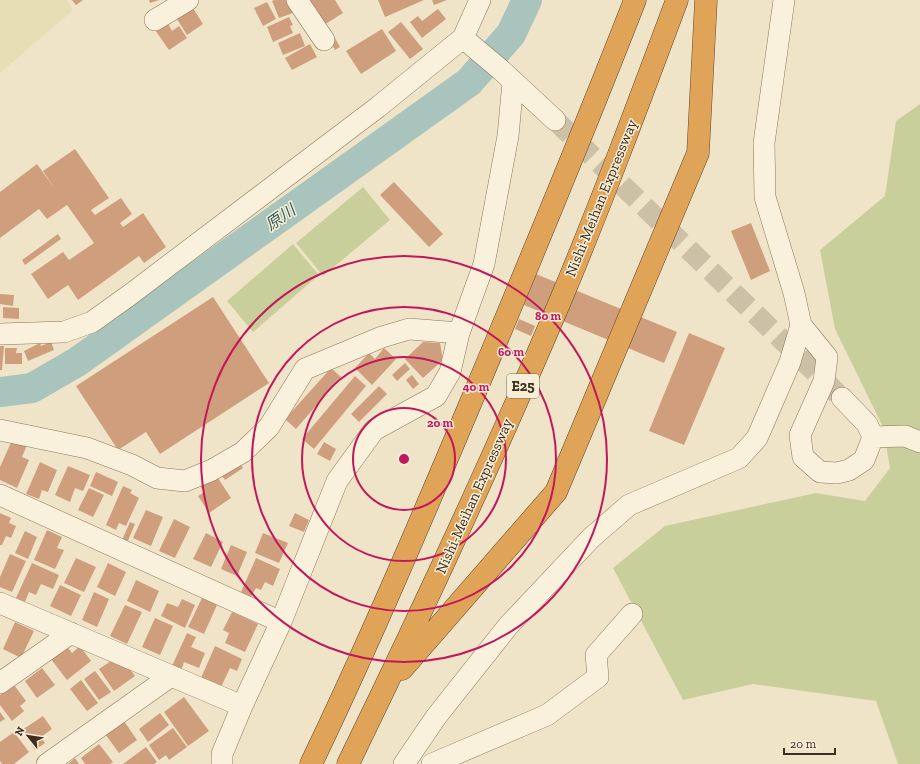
<svg xmlns="http://www.w3.org/2000/svg" width="920" height="764" font-family="'Zilla Slab','Noto Sans JP',serif">
  <style>
    .farmland { fill: #e6deb5 }
    .green { fill: #c9cf9b }
    .lines { fill: none; stroke-linecap: round; stroke-linejoin: round }
    .river { stroke: #a9c4bc; stroke-width: 30 }
    .building { fill: #cf9f7d }
    .minor-tunnel { stroke: #ccc0a6; stroke-width: 21; stroke-dasharray: 21 10; stroke-linecap: butt }
    .minor-casing { stroke: #8d765c; stroke-width: 22 }
    .highway-casing { stroke: #5b4430; stroke-width: 23 }
    .minor { stroke: #faf1dc; stroke-width: 21 }
    .highway { stroke: #e0a458; stroke-width: 22 }
    .ring { fill: none; stroke: #c2185b; stroke-width: 2 }
    .labels { text-anchor: middle; stroke-width: 3; stroke-linejoin: round; paint-order: stroke }
    .shield { fill: #f7eed8; stroke: #756857; stroke-width: 1 }
    .shield-label { font-size: 14px; font-weight: bold; fill: #3d2e20 }
    .street-label { font-size: 15px; fill: #3d2e20; stroke: #f7eed8 }
    .water-label { font-size: 16px; font-style: italic; fill: #2f5d5a; stroke: #f7eed8 }
    .centre { fill: #c2185b; stroke: #f7eed8; stroke-width: 2 }
    .ring-label { font-size: 12px; text-anchor: middle; font-weight: bold; fill: #c2185b; stroke: #f7eed8; stroke-width: 3; stroke-linejoin: round; paint-order: stroke }
  </style>
  <rect width="100%" height="100%" fill="#f0e4c8"/>
  <path class="farmland" d="M0 0H67L73 10 0 73Z"/>
  <path class="green" d="M920 104V764H898L876 701 753 684 683 700 613 568 665 526 816 493 865 501 890 468 883 427 835 329 820 250 885 196 896 121Z
    M363 187 390 220 323 276 296 243Z
    M293 244 319 275 253 332 227 301Z"/>
  <g class="lines">
    <path class="river" d="M0 392 32 388 77 362 469 82 511 34 527 0"/>
  </g>
  <path class="building" d="M72 0H83L76 5Z
    M149 0H159L150 3Z
    M274 0H288L293 13 279 18 272 1Z
    M308 0H335L343 13 324 25Z
    M378 0H424L385 17Z
    M432 0H447L434 5Z
    M267 2 276 19 263 26 254 8Z
    M193 8 203 24 187 35 177 19Z
    M438 9 446 19 422 38 410 22 418 16 422 21Z
    M289 17 293 25 290 26 293 33 273 42 267 27Z
    M167 22 172 31 179 26 187 38 169 50 155 30Z
    M401 22 423 49 410 59 388 32Z
    M382 29 396 51 361 74 346 51Z
    M300 33 305 46 283 55 278 43Z
    M335 38 340 47 335 50 330 41Z
    M310 44 317 57 292 70 285 58Z
    M75 149 109 198 91 210 95 215 121 198 132 214 120 223 123 227 143 213 166 247 144 263 139 256 78 300 68 285 48 299 31 274 63 252 69 260 94 243 67 205 47 219 39 209 0 238V192L37 164 55 189 43 171Z
    M394 182 443 234 429 247 380 195Z
    M751 223 770 271 751 280 731 231Z
    M58 234 61 239 25 265 22 260Z
    M536 274 677 332 664 363 524 305Z
    M0 294 14 295 13 306 0 304Z
    M213 297 269 383 160 454 146 432 118 450 76 386Z
    M3 307 19 308V319L3 318Z
    M519 319 535 326 531 336 515 329Z
    M689 333 725 348 684 445 649 431Z
    M51 342 54 350 28 361 24 351 40 343 41 346Z
    M423 342 440 343 443 360 423 378 405 359Z
    M0 346H4L2 370H0Z
    M5 348H17L16 353H22V364H5Z
    M384 348 396 359 372 385 355 368 369 353 375 359Z
    M405 363 410 369 397 381 392 375Z
    M331 368 341 377 296 429 285 419Z
    M412 375 419 384 413 389 406 380Z
    M355 376 366 386 314 449 302 439Z
    M379 386 387 394 359 422 351 414Z
    M13 438 27 445 22 457 29 460 17 488 0 480V467Z
    M324 442 336 449 330 461 317 454Z
    M237 459 243 468 225 480 219 472Z
    M40 462 57 470 48 492 42 490 39 499 26 494Z
    M68 466 90 475 83 491 75 488 70 502 55 495Z
    M96 472 118 482 112 496 90 486Z
    M216 475 231 498 209 513 198 496 204 492 200 486Z
    M123 486 132 490 130 493 139 498 126 526 119 523 116 530 106 525Z
    M89 488 104 495 93 517 78 510Z
    M146 510 163 517 151 546 133 538Z
    M0 513 11 518 9 523 16 526 11 538 6 536 2 545H0Z
    M295 513 309 520 304 532 289 526Z
    M174 519 190 527 175 558 159 551Z
    M130 522 135 524 127 543 122 540Z
    M47 530 62 537 57 548 64 550 55 569 34 560Z
    M25 531 37 537 28 559 15 553Z
    M206 533 223 542 211 567 193 559Z
    M263 533 288 543 279 563 255 553Z
    M231 545 247 552 237 576 221 569Z
    M10 554 26 561 12 592 0 587V577Z
    M76 558 96 567 84 592 64 583Z
    M256 558 280 569 273 586 265 582 261 590 256 588 251 597 241 592Z
    M32 563 59 575 53 589 41 584 36 595 29 592 25 602 16 598Z
    M108 563 126 572 115 596 97 587Z
    M136 580 159 591 150 612 127 601Z
    M60 585 81 595 71 616 50 606Z
    M94 592 109 599 97 627 82 620Z
    M202 598 217 605 204 634 188 627Z
    M182 599 195 605 185 628 161 616 167 603 178 607Z
    M125 605 142 612 127 644 110 636Z
    M232 612 258 624 245 652 225 643 229 633 223 630Z
    M155 618 173 626 160 655 142 647Z
    M15 622 34 631 21 658 3 649Z
    M187 633 196 637 191 647 205 653 199 668 184 662 181 671 172 666Z
    M66 645 72 653 80 646 91 661 67 680 50 658Z
    M215 646 242 659 237 671 230 668 221 687 201 678Z
    M114 659 129 668 135 676 114 691 99 669Z
    M42 668 55 685 37 698 25 681Z
    M95 671 111 692 99 700 84 679Z
    M81 680 98 703 87 711 70 689Z
    M14 685 26 701 20 706 24 711 12 721 0 705V695Z
    M184 697 209 731 188 746 164 712Z
    M0 712 5 719 0 722Z
    M160 713 169 725 148 742 139 729Z
    M43 716 52 729 41 737 45 743 35 750 22 730Z
    M124 721 137 740 119 753 105 734Z
    M173 728 187 747 169 760 166 755 159 760 149 745Z
    M14 732 29 752 14 764H2L0 761V742Z
    M99 744 113 762 110 764H85L81 758Z
    M146 747 157 762 154 764H123Z
    M75 758 79 764H68Z"/>
  <g class="lines">
    <path class="minor-tunnel" d="M555 120 842 398"/>
    <g class="minor-casing">
      <path id="minor" d="M297 0 324 40
        M784 0 764 143 765 197 794 293 801 325 827 357 824 381 800 435 803 457 820 472 837 473 849 470 864 460 873 437 867 424 842 398
        M155 20 188 0
        M463 38 501 70 555 120
        M0 334 64 332 92 322 131 294 378 107 463 38 480 0
        M0 430 87 448 132 465 157 478 185 481 212 470 243 452 269 427 305 369 382 337 409 329 459 333
        M873 437 905 436 920 442
        M0 495 281 622
        M0 603 242 706
        M0 683 71 633
        M47 764 171 676
        M222 764V754L242 706 281 622 337 481 374 430 436 396 450 372 459 333 484 264 508 136 513 82
        M404 764 436 717 508 626 591 538 629 505 739 458 757 438 790 362 801 325
        M432 764 547 715 598 677 596 655 632 614"/>
    </g>
    <g class="highway-casing">
      <path id="highway" d="M402 669 556 492 698 153 706 0
        M311 764C370 641 423 516 476 390 530 261 584 131 635 0
        M348 764C422 612 493 459 559 304 601 204 639 102 677 0"/>
    </g>
    <use href="#minor" class="minor"/>
    <use href="#highway" class="highway"/>
  </g>
  <g class="ring">
    <circle cx="404" cy="459" r="51"/>
    <circle cx="404" cy="459" r="102"/>
    <circle cx="404" cy="459" r="152"/>
    <circle cx="404" cy="459" r="203"/>
  </g>
  <g class="labels">
    <rect class="shield" x="507" y="374" width="32" height="24" rx="3"/>
    <g class="shield-label">
      <text x="523" y="391">E25</text>
    </g>
    <g class="street-label">
      <text transform="translate(601 198) rotate(-68)" y="5">Nishi-Meihan Expressway</text>
      <text transform="translate(474 496) rotate(-66)" y="5">Nishi-Meihan Expressway</text>
    </g>
    <g class="water-label">
      <text transform="translate(280 217) rotate(-35)" y="6">原川</text>
    </g>
  </g>
  <circle cx="404" cy="459" r="6" class="centre"/>
  <g class="ring-label">
    <text x="548" y="320">80 m</text>
    <text x="511" y="356">60 m</text>
    <text x="476" y="391">40 m</text>
    <text x="440" y="427">20 m</text>
  </g>
  <g transform="translate(28 736) rotate(300)" stroke="#f7eed8" stroke-width="3" paint-order="stroke">
  <path d="M0-3L7 15L0 10L-7 15Z" fill="#3d2e20"/>
  <text y="-6" font-size="11" font-weight="bold" text-anchor="middle" fill="#3d2e20">N</text>
  </g>
  <path d="M784 748v6h51v-6" fill="none" stroke="#3d2e20" stroke-width="2"/>
  <text x="790" y="748" font-size="12" fill="#3d2e20" stroke="#f7eed8" stroke-width="3" paint-order="stroke">20 m</text>
</svg>
